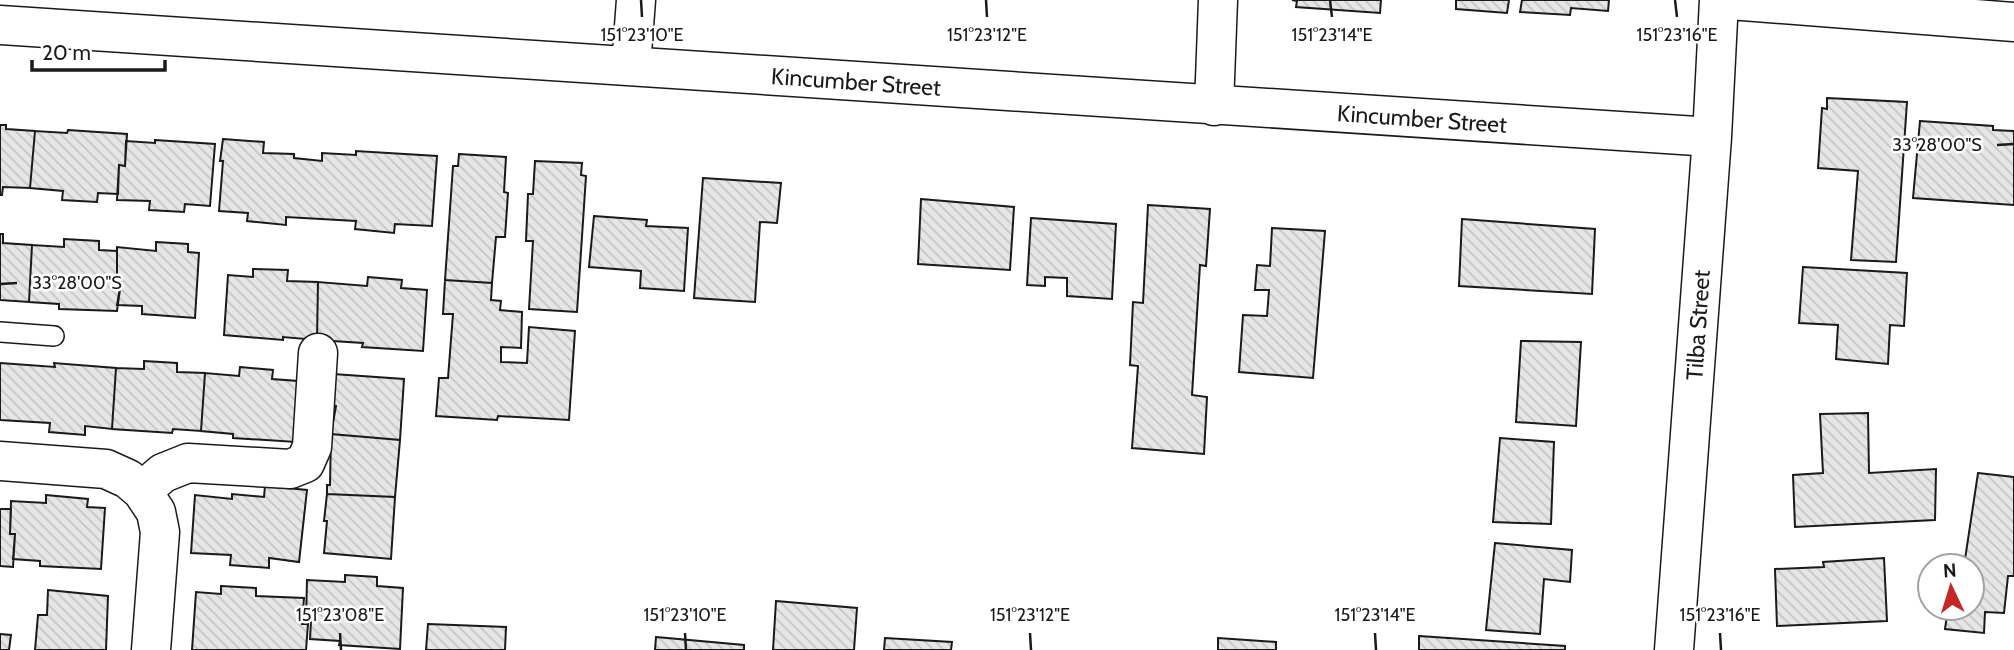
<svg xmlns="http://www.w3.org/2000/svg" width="2014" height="650" font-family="Cabin,sans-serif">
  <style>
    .building { fill: url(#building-back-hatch); stroke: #1a1a1a; stroke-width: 2 }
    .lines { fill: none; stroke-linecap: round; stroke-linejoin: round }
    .service-casing { stroke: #1a1a1a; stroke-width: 22 }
    .minor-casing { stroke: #1a1a1a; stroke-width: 41 }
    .service { stroke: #fff; stroke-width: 19 }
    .minor { stroke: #fff; stroke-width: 38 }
    .ticks { fill: none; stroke: #1a1a1a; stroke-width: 2.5 }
    .labels { text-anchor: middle; stroke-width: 5; stroke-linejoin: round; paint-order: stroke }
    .street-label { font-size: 23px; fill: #1a1a1a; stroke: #fff }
    .ticks-label { font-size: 18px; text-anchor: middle; fill: #1a1a1a; stroke: #fff; stroke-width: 5; stroke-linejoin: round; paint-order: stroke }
  </style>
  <defs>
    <pattern id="building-back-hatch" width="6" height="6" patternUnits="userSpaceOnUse" patternTransform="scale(1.75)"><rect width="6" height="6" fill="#e6e6e6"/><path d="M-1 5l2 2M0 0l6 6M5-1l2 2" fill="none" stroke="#c5c5c5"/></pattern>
  </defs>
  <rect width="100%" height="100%" fill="#fff"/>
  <path class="building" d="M1292 0H1381L1380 13 1296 7 1297 1Z
    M1456 0H1509L1507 13 1456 9Z
    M1522 0H1609L1608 11 1571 8 1570 15 1520 12Z
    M1827 98 1907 102 1896 262 1851 260 1858 171 1818 168 1822 108 1827 109Z
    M1920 121 1993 126V130L2014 131V205L1913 198Z
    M0 125H6V129L35 131 30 188 3 187 2 195H0Z
    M68 130 127 134 125 166 119 165 118 194 98 193 97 202 62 200 63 191 30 188 35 131 67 133Z
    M223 139 264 142 263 153 294 154V158L322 161V153L356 155V151L437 156 432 226 395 224 394 233 355 229 356 221 286 217V225L247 221 248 213 219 211 223 161H220Z
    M155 140 215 144 210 206 185 204 184 212 149 210 150 201 117 200 119 165 125 166 126 141 155 143Z
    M459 154 506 157 504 192 508 193 505 237H496L492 283 445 280 453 166H458Z
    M535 161 582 163 581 175 586 176 577 312 529 309 533 241H526L528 194H533Z
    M703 178 781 183 777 223 760 222 755 302 694 298Z
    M921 199 1014 207 1010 270 918 264Z
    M1148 205 1210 209 1206 266 1200 265 1192 395 1207 397 1204 454 1132 448 1138 366 1130 365 1133 302 1143 303Z
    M594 216 647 220 646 226 688 228 684 291 640 288 641 271 589 267Z
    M1031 218 1116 224 1112 299 1067 296V278L1045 277V286L1027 285Z
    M1462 219 1595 229 1592 294 1459 286Z
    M1272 228 1325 231 1313 378 1239 372 1243 315 1267 316 1269 290H1255L1257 265 1270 266Z
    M0 234H3V243L32 245 29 302 0 300Z
    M64 239 99 241V250L117 251V282H121L117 311 59 309V304L29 302 32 245 64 247Z
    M156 242 188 244V252L199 253 195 318 142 314V306L117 305 121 282H117V247L156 251Z
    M1803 267 1907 273 1904 326 1890 325 1888 364 1836 359 1838 325 1799 323Z
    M253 269 288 270 287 281 318 282 317 340 283 337V340L224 335 228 275 253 277Z
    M368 277 402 280 401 288 427 290 423 351 362 347 363 343 317 340 318 282 367 286Z
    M445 280 492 283 491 300 501 301 500 310 522 312 521 348 501 347V362L527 363 529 327 575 331 569 420 498 416 497 420 436 416 439 378H448L453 314H443Z
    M1521 341 1581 342 1576 426 1516 422Z
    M144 361 177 363V372L205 373 201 431 173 429 172 433 112 429 116 368 144 369Z
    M0 363 55 367 54 363 116 368 112 429 85 426V435L49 432 50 423 0 420Z
    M240 367 273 370 272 379 298 381 296 442 233 438V434L201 431 205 373 239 376Z
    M333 374 404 379 400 440 331 434 336 406 332 405Z
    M1868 413 1869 473 1936 469 1935 520 1795 527 1793 475 1823 473 1820 414Z
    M331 434 400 440 395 497 327 494V485H330Z
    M1500 438 1554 442 1551 524 1493 522Z
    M1978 473 2014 477V576H2008L2004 613 1985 612 1984 633 1945 629 1948 608H1972V566H1953H1964Z
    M265 486 307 490 299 562 269 558V568L230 565 231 555 191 553 195 495 232 499V494L264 497Z
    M327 494 395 497 391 559 324 553 327 521H324Z
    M46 495 88 499 87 507 105 508 101 569 40 566V561L13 559 15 534H10L11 501 46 503Z
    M0 509H11L10 534H15L13 567 0 566Z
    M1495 543 1572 550 1570 582 1544 579 1540 634 1486 630Z
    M1884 558 1887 621 1777 626 1775 569 1824 567 1823 562Z
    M345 575 377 577V586L403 588 400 649 339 645 340 641 310 639 311 621 306 620 307 580 345 582Z
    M221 586 256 588V596L304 598 302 624H308L306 650H192L196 592 221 594Z
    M48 590 108 596 106 650H35L38 615H47Z
    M776 601 857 608 854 650H773Z
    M428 624 506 627 505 650H426Z
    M0 634 11 635 9 650H0Z
    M1419 636 1565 646V650H1419Z
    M656 637 744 645V650H655Z
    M885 638 952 642 951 650H884Z
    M1218 638 1276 642V650H1218Z"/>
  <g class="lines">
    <g class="service-casing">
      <path id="service" d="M0 332 54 336"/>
    </g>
    <g class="minor-casing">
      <path id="minor" d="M1730 0 2014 22
        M0 25 1712 137
        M631 66 636 0
        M1214 106 1218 0
        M0 461 106 469 128 479 142 491 156 512 160 532 151 650
        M142 491 163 473 188 463 290 469 305 463 312 447 318 353
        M1674 650 1712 137 1719 0"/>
    </g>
    <use href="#service" class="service"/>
    <use href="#minor" class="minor"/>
  </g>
  <path class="ticks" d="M641 0 642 17M986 0 987 17M1330 0 1332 17M1675 0 1677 17M1997 145 2014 144M0 284 17 283M340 633 341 650M685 633 686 650M1030 633 1031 650M1375 633 1376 650M1720 633 1721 650"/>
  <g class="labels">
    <g class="street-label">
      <text transform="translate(856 82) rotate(4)" y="8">Kincumber Street</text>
      <text transform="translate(1422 119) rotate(4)" y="8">Kincumber Street</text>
      <text transform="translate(1698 325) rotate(-86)" y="8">Tilba Street</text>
    </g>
  </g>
  <g class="ticks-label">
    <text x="642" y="41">151°23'10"E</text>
    <text x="987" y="41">151°23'12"E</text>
    <text x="1332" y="41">151°23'14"E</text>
    <text x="1677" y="41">151°23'16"E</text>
    <text x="1937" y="151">33°28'00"S</text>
    <text x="77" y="289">33°28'00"S</text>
    <text x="340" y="621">151°23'08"E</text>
    <text x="685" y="621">151°23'10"E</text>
    <text x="1030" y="621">151°23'12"E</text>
    <text x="1375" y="621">151°23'14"E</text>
    <text x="1720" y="621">151°23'16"E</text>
  </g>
  <g transform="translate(1951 587) rotate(356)"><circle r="33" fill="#ffffff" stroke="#a3a3a3" stroke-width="2"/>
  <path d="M0-5L12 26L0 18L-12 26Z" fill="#c62828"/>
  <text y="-10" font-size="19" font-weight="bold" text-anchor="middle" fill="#1a1a1a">N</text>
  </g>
  <path d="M32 60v10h133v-10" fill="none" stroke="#1a1a1a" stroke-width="3.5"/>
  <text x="42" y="60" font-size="21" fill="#1a1a1a" stroke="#ffffff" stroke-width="5" paint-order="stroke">20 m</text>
</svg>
